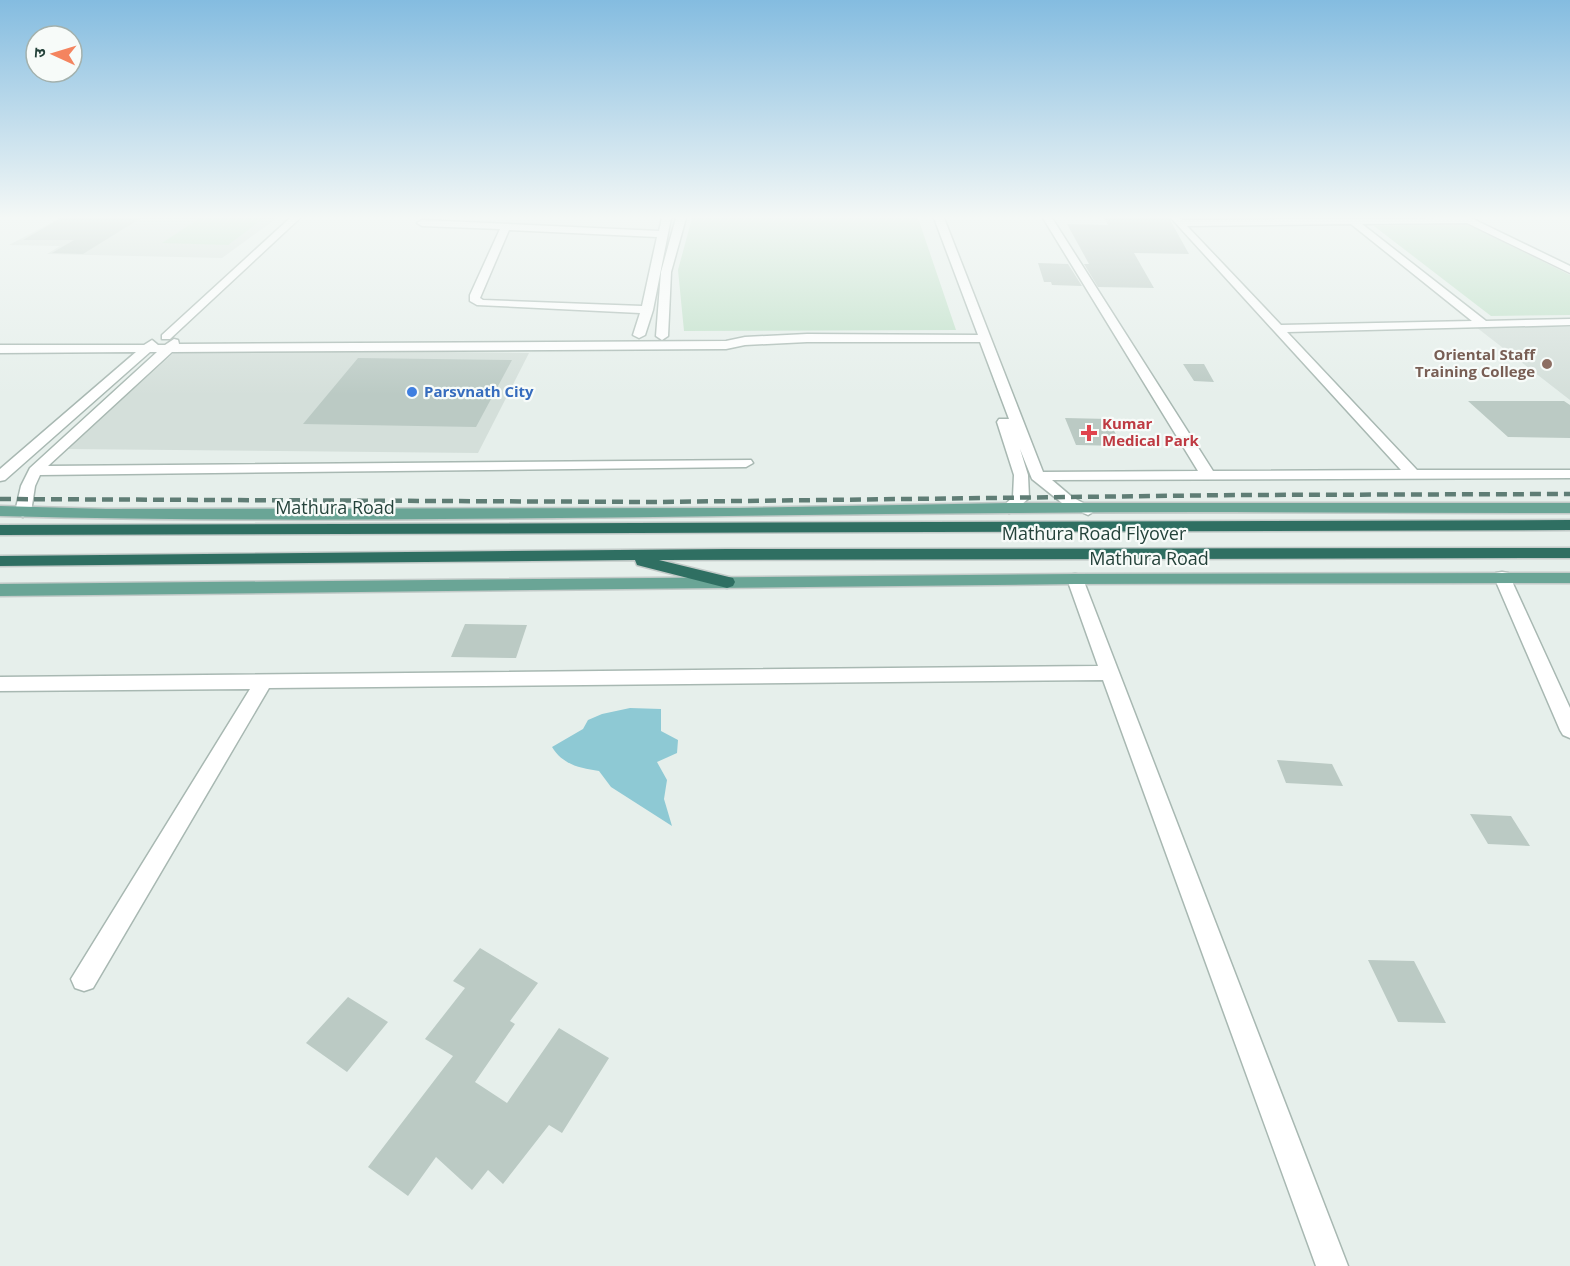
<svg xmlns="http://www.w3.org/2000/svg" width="1570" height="1266" font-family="'Open Sans','Noto Sans Devanagari',sans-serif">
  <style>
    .built { fill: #d4dfda }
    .green { fill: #bfe0c8 }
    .water { fill: #8ec9d4 }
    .building { fill: #bbcac4 }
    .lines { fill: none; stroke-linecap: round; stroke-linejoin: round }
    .minor-casing { stroke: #a8b8b2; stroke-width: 3 }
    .major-casing { stroke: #c2cac8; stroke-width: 3 }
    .highway-casing { stroke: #c2cac8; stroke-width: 3 }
    .minor { fill: #fff; fill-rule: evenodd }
    .major { fill: #6aa596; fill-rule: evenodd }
    .highway { fill: #2f6f62; fill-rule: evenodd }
    .rail { stroke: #5f7d75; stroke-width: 4.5; stroke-dasharray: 11 6; stroke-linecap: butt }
    .education-dot { fill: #8d6e63; stroke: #f7fbf9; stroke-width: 2 }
    .shop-dot { fill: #3f7fe0; stroke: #f7fbf9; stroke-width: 2 }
    .health-dot { fill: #e0444e; stroke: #f7fbf9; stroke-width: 2 }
    .labels { text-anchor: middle; stroke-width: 4.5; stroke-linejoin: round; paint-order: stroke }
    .far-education-label { font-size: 15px; font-weight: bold; fill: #785e54; stroke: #f7fbf9; text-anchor: end }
    .far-shop-label { font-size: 15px; font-weight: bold; fill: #366cbe; stroke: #f7fbf9; text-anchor: start }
    .far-health-label { font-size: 15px; font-weight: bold; fill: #be3a42; stroke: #f7fbf9; text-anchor: start }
    .street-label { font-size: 18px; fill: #24423a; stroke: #f7fbf9 }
  </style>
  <rect width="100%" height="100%" fill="#e6efeb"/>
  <path class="built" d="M60 218H277L222 258 47 254 60 246 9 245Z
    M1476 327H1570V400Z
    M178 349 529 353 478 453 67 449Z"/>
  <path class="green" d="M200 218H264L228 245 162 243Z
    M692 218H918L956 330 684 331 678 270Z
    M1465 223 1570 275V315L1491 316 1374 226Z"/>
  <path class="water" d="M630 708 661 709V731L678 740 677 753 657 762 667 780 664 799 672 826 611 787 599 771C580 768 563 765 552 747L583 729 588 720 602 714Z"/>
  <path class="building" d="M61 218H141L83 254 52 253 74 240H23Z
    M1104 218H1169L1189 254 1134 253 1154 288 1098 287 1084 264H1089L1067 224 1108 225Z
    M1038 263 1068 264 1082 286 1052 285 1051 282H1044Z
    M358 358 512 360 476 427 303 424Z
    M1183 364H1204L1214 382 1194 381Z
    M1468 401H1564L1570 405V438L1508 437Z
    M1065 418 1109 419 1121 446 1076 445Z
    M465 624 527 625 516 658 451 657Z
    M1277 760 1332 764 1343 786 1286 783Z
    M1470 814 1511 816 1530 846 1488 844Z
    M480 948 538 983 510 1021 515 1024 475 1082 507 1103 559 1028 609 1058 562 1133 549 1125 503 1184 488 1170 472 1190 436 1157 408 1196 368 1167 453 1056 425 1039 465 988 453 981Z
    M1368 960 1414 961 1446 1023 1398 1022Z
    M348 997 388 1022 347 1072 306 1043Z"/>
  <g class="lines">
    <g class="minor-casing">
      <path id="minor" d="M290 218H300L170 339H162V335Z
        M662 218H671L653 310 645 335 639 338 633 335 640 313 477 305 470 301V295L500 229 422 226 417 223 422 220 659 231ZM509 230 657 237 642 306 483 300 480 298Z
        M676 218H686L671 272 668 336 662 340 656 336 661 272Z
        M934 218H944L1043 472 1198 471 1043 218H1052L1213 471 1401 470 1171 218H1180L1182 220 1471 218 1570 266V273L1467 223 1362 224 1486 321 1570 319V325L1287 332 1417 470H1570V478L1052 480 1072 497 1096 510 1088 515 1062 503 1032 479 1020 449 1028 475 1029 498 1014 511 1009 513 1001 508 1013 497 1014 475 997 422 999 419H1009L980 342H807L745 345 726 349 172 352 48 466 751 460 753 463 746 467 40 475 35 486 31 512 23 517 18 515 15 512 21 486 30 468 157 352H150L5 480 0 481V469L136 352 0 353V345H144L152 340 158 345H165L174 339 178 340 179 344 726 341 745 337 807 334 978 335ZM1351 224 1472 321 1281 325 1187 226Z
        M1502 572 1508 573 1510 577 1570 708V738L1563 735 1560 730 1494 577 1496 573Z
        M1075 574 1081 575 1083 579 1348 1266H1316L1103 680 269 688 93 988 84 991 75 988 71 979 250 689 0 691V677L1098 666 1067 579 1069 575Z"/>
    </g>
    <g class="major-casing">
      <path id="major" d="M1009 503H1570V513C1383 513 1197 511 1010 513 673 515 336 525 0 516V506L106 509 739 508Z
        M1570 573V583L1075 584 0 596V584L1075 574Z"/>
    </g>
    <g class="highway-casing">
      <path id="highway" d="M1570 520V530L0 535V525Z
        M1570 548V558L659 560 733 578 735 582 733 586 727 588 637 565 635 560 0 566V556L727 549Z"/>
    </g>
    <use href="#minor" class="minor"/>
    <use href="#major" class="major"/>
    <use href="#highway" class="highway"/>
    <path class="rail" d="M0 499 656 502 1236 495 1570 494"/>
  </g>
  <linearGradient id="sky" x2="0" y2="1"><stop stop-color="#84bce0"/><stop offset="0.55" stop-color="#f4f8f6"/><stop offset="1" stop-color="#f4f8f6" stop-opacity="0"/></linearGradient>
  <rect width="1570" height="395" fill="url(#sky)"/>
  <circle class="education-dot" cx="1547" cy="364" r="6"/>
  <circle class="shop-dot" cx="412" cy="392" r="6"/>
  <path class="health-dot" d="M1086 424h6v6h6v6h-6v6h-6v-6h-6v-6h6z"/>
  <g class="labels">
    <g class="far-education-label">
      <text x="1535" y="360">Oriental Staff<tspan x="1535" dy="17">Training College</tspan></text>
    </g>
    <g class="far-shop-label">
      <text x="424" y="397">Parsvnath City</text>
    </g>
    <g class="far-health-label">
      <text x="1102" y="429">Kumar<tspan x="1102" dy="17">Medical Park</tspan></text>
    </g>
    <g class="street-label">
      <text x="335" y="514">Mathura Road</text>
      <text x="1094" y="540">Mathura Road Flyover</text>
      <text x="1149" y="565">Mathura Road</text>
    </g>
  </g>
  <g transform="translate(54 54) rotate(274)"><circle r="28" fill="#f7fbf9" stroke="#a3b1ad" stroke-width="1.5"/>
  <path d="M0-4.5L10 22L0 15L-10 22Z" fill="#f4845f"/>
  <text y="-9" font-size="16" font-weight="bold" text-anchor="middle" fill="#24423a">उ</text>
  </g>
</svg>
